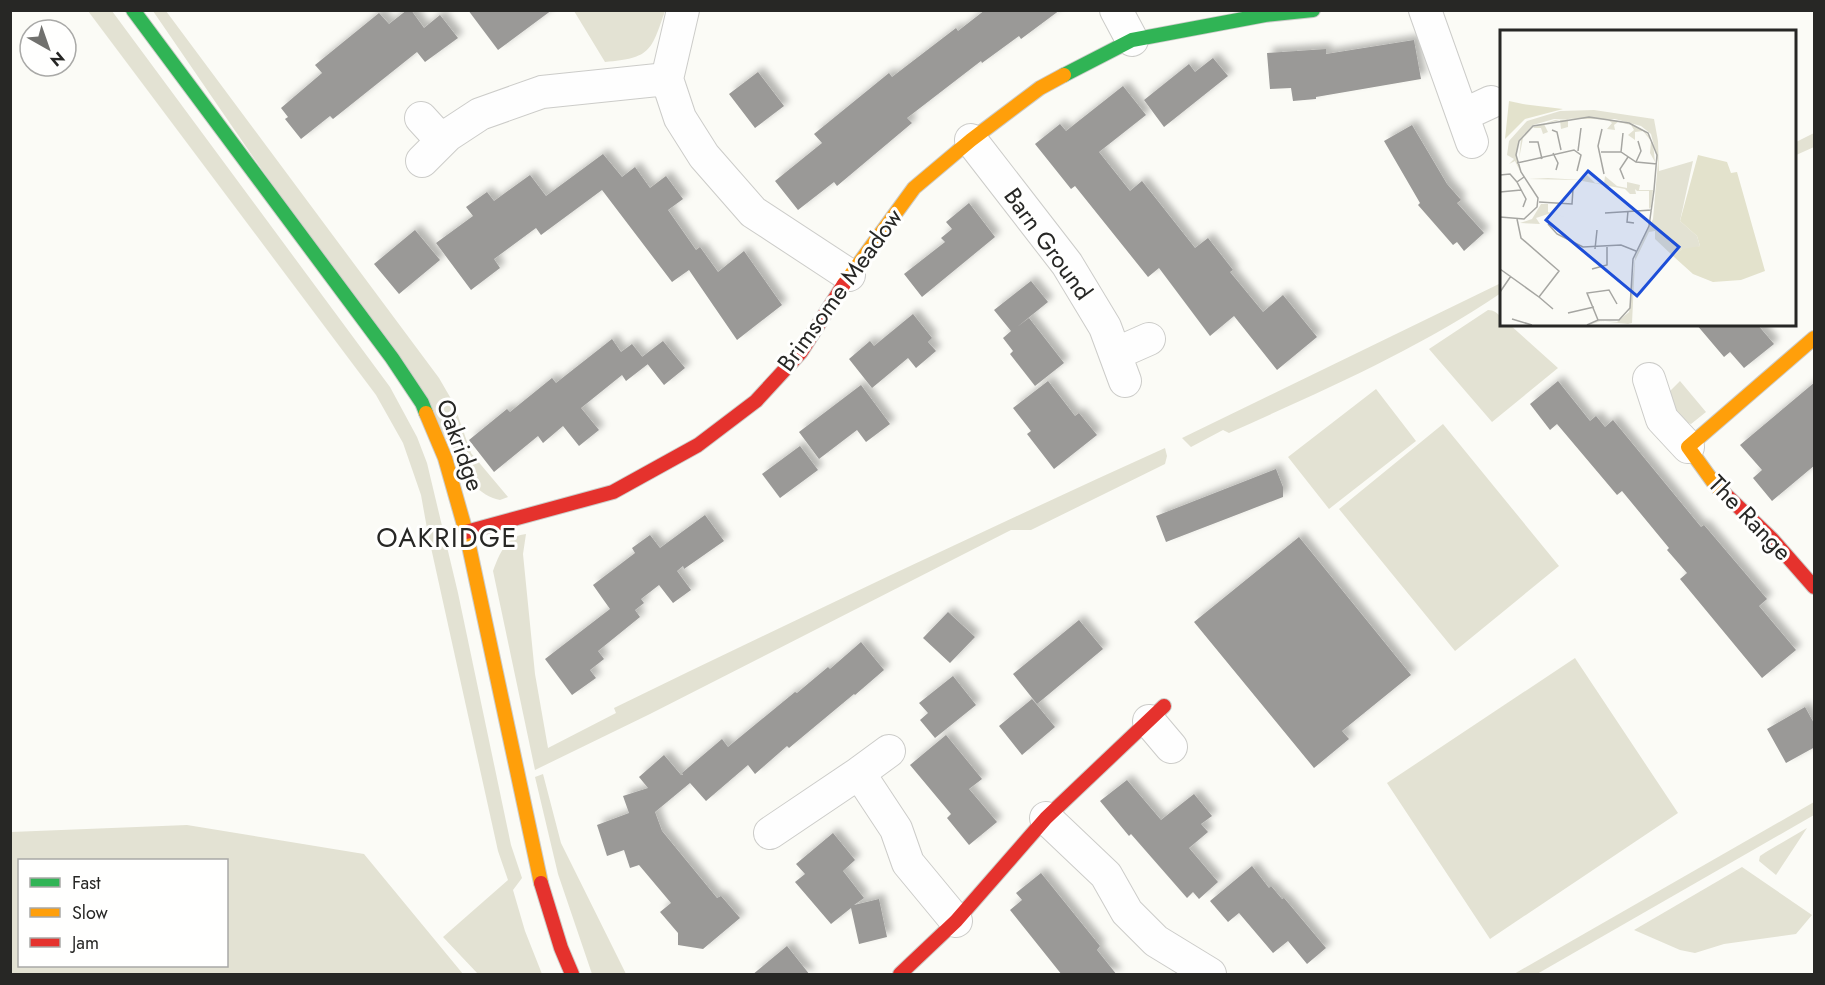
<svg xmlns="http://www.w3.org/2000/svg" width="1825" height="985" font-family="Jost,sans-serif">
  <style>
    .green { fill: #e3e2d3; fill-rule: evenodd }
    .building { fill: #9a9997; filter: url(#shadow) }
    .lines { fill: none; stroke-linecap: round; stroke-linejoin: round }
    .street-casing { stroke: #ccccc9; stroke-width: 34 }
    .fast-casing { stroke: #ccccc9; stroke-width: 16 }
    .slow-casing { stroke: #ccccc9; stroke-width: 16 }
    .jam-casing { stroke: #ccccc9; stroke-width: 16 }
    .street { stroke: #fefefe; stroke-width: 32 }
    .fast { stroke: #30b455; stroke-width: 14 }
    .slow { stroke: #ff9f0a; stroke-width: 14 }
    .jam { stroke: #e5322d; stroke-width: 14 }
    .labels { text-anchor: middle; stroke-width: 6; stroke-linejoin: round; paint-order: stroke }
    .street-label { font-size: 24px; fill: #272725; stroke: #fffffe }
    .quarter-label { font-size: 27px; letter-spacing: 1.5px; fill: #272725; stroke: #fffffe }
    .inset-road { fill: none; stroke: #a6a6a2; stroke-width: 1.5 }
    .view { fill: #1d4ed8; fill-opacity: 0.15; stroke: #1d4ed8; stroke-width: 3 }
    .inset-edge { fill: none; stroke: #272725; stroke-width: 3 }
  </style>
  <defs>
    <filter id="shadow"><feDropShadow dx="5.5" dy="-5.5" stdDeviation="3" flood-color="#0004"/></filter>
  </defs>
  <rect width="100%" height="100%" fill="#fbfbf6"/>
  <path class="green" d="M88 11H112L390 387 417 437 427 463 458 593 511 845 522 878 513 890 525 931 542 974H478L443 937 508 880 498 851 428 534 421 495 403 443 376 395Z
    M153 11H166L439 378 450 397 457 413 471 453 508 497 500 500C478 495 469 480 461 460Z
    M574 11H665C651 51 651 58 605 62Z
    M1814 133V147L1794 156V143Z
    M1501 283V293C1417 350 1322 391 1229 433L1223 430 1191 447 1182 438Z
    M1488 310C1494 310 1497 313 1501 317V324H1509L1558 368 1492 422 1429 349Z
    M1680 381 1706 412 1691 424 1674 417 1669 392Z
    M1376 389 1416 441 1329 509 1288 457Z
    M1443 424 1559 566 1455 651 1339 509Z
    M1165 448 1167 456 1165 464 1031 530H1011L650 714 535 770 493 571C499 555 506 536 526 534L523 554 535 674 548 748 616 713 614 708C797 619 980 532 1165 448Z
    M1575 658 1678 813 1490 939 1387 783Z
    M543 774 561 843 626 974H592L558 874 535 777Z
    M1814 802V815L1537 974H1514Z
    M187 825 364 854 463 974H11V832ZM20 860H226V966H20Z
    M1807 828 1776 875 1759 861 1760 856 1766 852Z
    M1742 867 1812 915 1796 934 1724 944 1695 953 1680 950 1634 930Z"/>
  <path class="building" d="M407 10H411L424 28 440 15 458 38 425 62 417 52 333 119 330 116 301 139 285 119 288 117 281 108 322 73 315 65 379 13 389 24Z
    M468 10H552L498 50Z
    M985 10H1060L1021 39 1019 36 982 63 981 61 907 118 912 123 837 186 834 182 798 210 775 181 822 143 814 134 889 73 892 77 956 28 958 31Z
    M1414 40 1421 79 1316 97V99L1293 101 1291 88 1270 89 1267 53 1326 49V54Z
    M1213 58 1228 76 1164 127 1144 100 1189 64 1195 72Z
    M758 72 784 106 755 128 729 94Z
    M1123 86 1146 115 1099 152 1130 191 1142 181 1195 248 1208 238 1233 270 1230 272 1263 312 1283 295 1317 337 1277 370 1234 316 1210 336 1159 268 1148 277 1075 186 1071 189 1035 144 1060 124 1066 131Z
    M1412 125 1447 184 1461 200 1457 203 1484 233 1464 251 1457 242 1453 245 1418 205 1420 203 1384 141Z
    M603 154 622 177 635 167 650 188 666 176 683 199 668 210 696 250 700 247 718 272 744 251 782 305 737 340 689 270 672 282 602 190 541 235 536 228 494 259 500 268 471 290 436 243 473 216 466 207 487 192 494 201 530 175 546 196Z
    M969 203 995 237 922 297 904 274 945 242 941 238 952 229 946 222Z
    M415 230 440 260 399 294 374 264Z
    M1031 281 1048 302 1017 327 1029 318 1064 363 1035 386 1010 354 1013 351 1003 338 1011 331 994 310Z
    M913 314 932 338 928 342 936 351 916 368 908 358 872 388 849 359 870 341 874 346Z
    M1696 324H1757L1774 344 1744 368 1730 352 1724 357Z
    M612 339 621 352 632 344 648 364 626 381 622 375 581 408 599 430 579 446 563 426 543 443 538 436 494 472 469 440 507 409 510 412 552 378 556 383Z
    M663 341 685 368 664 385 642 357Z
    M1048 381 1075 416 1079 413 1097 435 1054 469 1027 434 1031 431 1013 408Z
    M1558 381 1590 421 1596 416 1605 427 1613 420 1701 527 1704 525 1767 599 1759 606 1796 650 1762 678 1680 579 1687 573 1667 550 1669 548 1622 491 1617 495 1557 424 1550 430 1530 404Z
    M1815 382V465L1772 501 1753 478 1762 470 1740 445Z
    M861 385 890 424 866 442 857 430 819 459 799 432Z
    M800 446 818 470 780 498 762 474Z
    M1276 469 1283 487V497L1166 542 1156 516Z
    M705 515 724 541 684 569 683 566 677 571 691 590 673 603 659 585 641 599 644 603 635 610 640 617 598 651 604 659 590 670 596 678 572 695 545 659 610 609 593 585 635 553 632 548 650 535 660 548Z
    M1299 537 1411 675 1342 731 1349 739 1314 768 1194 622Z
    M948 612 975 637 950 663 923 638Z
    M1079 620 1103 649 1037 704 1013 674Z
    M861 642 884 670 855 695 854 694 789 748 787 746 755 774 748 765 706 801 690 783 655 812 662 831 717 898 721 896 740 918 703 949 678 945V933L660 912 671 903 639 865 630 868 624 850 607 856 597 825 629 813 623 796 648 788 639 777 664 755 681 775H683L682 773 722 739 728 747 795 692 797 693 828 667 830 669Z
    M953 676 976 705 935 738 920 720 928 713 919 703Z
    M1032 699 1055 727 1022 755 999 726Z
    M1805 707 1815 725V747L1786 763 1767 729Z
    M946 735 982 779 969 789 997 822 969 845 947 818 951 814 910 765Z
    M1127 780 1161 820 1194 794 1212 816 1201 824 1208 832 1189 848 1218 882 1199 899 1193 892 1187 898 1131 834 1129 836 1100 801Z
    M833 833 855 860 843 871 864 898 854 905 879 899 887 937 859 944 851 908 831 924 795 882 805 874 796 864Z
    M1252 866 1269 888 1271 886 1282 899 1284 898 1326 948 1307 964 1288 941 1273 953 1239 913 1228 922 1210 901Z
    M1041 873 1100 946 1097 950 1117 975H1062L1010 910 1022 900 1016 893Z
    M787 946 810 975H752Z"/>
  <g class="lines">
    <g class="street-casing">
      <path id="street" d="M683 10 667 79 680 118 704 156 753 212 849 275
        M1116 10 1132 40
        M1425 10 1472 142
        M1463 115 1491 102
        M421 118 442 141
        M971 140 1067 264 1105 327 1125 381
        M422 161 448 135 480 114 542 92 667 79
        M1115 354 1149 339
        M1649 379 1662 419 1688 447
        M1149 721 1171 747
        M859 773 889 751
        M1046 818 1106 875 1127 912 1156 941 1210 974
        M770 833 859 773 896 829 908 863 956 921"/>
    </g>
    <g class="fast-casing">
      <path id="fast" d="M133 10 392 358 422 403 426 413
        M1064 75 1132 40 1265 15 1313 10"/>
    </g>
    <g class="slow-casing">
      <path id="slow" d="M844 284 914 188 971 140 1040 88 1064 75
        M426 413 445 458 466 532 541 883
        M1724 493 1716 486 1688 447 1814 338"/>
    </g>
    <g class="jam-casing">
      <path id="jam" d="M1724 493 1772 539 1814 587
        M466 532 613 492 698 445 756 401 801 352 844 284
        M541 883 561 948 572 974
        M900 974 956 921 1046 818 1164 706"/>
    </g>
    <use href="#street" class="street"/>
    <use href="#fast" class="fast"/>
    <use href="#slow" class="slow"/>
    <use href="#jam" class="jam"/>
  </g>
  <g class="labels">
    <g class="street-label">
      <text transform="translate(1048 244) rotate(54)" y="8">Barn Ground</text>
      <text transform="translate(840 290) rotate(-54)" y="8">Brimsome Meadow</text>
      <text transform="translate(460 445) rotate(70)" y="8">Oakridge</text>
      <text transform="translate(1750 518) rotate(46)" y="8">The Range</text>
    </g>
    <g class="quarter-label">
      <text x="447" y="547">OAKRIDGE</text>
    </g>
  </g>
  <g transform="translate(1500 30)">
    <rect width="296" height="296" fill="#fbfbf6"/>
    <path d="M94 80 154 89 158 111 159 141 193 131 180 191 197 206 200 216 185 222 182 219 173 226 155 209V201L149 202 135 231 132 293 128 294 101 291 89 295 98 291 117 292 129 282 135 227 153 189 158 132 151 104 141 96 115 89H54L33 95 20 109 16 124 21 143 15 131 9 134 14 129 7 125 9 111 27 91 60 81ZM86 88H101L119 91 132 94 143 100 148 105 153 113 155 132 150 123 151 111 143 101 135 102V110L128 105 134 100 131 95 118 92 114 95 115 100 107 99 112 93 108 90 79 88 68 89V97L61 99 60 90 44 94 48 102 43 104 41 98H33L23 108 19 129 21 109 34 97 55 90ZM87 145 95 153 104 154 105 146 117 156 127 158V152L140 155 139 160H153L151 177 149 179V161H137L135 159 136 164H130L125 159 77 150 28 149 48 148 82 150ZM41 174H48V182L71 189 51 183 36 188 40 194 20 193 32 189Z" fill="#e3e2d3"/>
    <path d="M9 71 23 74 63 79 25 89 5 109ZM198 125 227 132 231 143 237 142 265 241 241 250 213 252 193 244 173 226 182 219 200 216 197 206 180 191Z" fill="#e3e2cc"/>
    <path class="inset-road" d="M102 99 98 116 104 144M52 100 57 102 61 120M29 112H38L42 129M78 121 81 98M101 122H121L136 132 157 134M121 122 123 103M53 123 58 133 56 140M136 132 141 121 138 111M17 133 74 120 81 125 77 141M0 145 10 144 17 152M124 149 120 139 128 127M0 162 21 160M39 172 72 174 73 159M23 177 26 169 17 152 24 147M128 181 127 192 134 193M105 183 152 180M0 187 24 189 37 177 38 168 21 142 16 125 19 111 33 96 89 87 129 93 148 103 157 125 154 160 149 196 133 229 130 278 119 290H98L87 295M48 194 57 204 83 217 121 215 136 221M95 219 97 200M0 239 39 267 59 241 21 208 17 189M92 239 107 235V217M0 262 11 246M39 267 53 279M68 283 94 277M12 289 32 295M98 290 87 263 109 260 117 274"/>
    <path class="view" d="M88 141 179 217 137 266 46 190Z"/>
    <rect width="296" height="296" class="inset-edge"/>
  </g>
  <rect width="1825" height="985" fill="none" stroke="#272725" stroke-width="24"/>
  <rect x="18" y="859" width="210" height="108" fill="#fffffe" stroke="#a9a9a7" stroke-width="1.5"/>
  <rect x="30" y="878" width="30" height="9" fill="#30b455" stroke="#a9a9a7" stroke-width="1.5"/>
  <text x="72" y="889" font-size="18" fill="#272725">Fast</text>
  <rect x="30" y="908" width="30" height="9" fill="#ff9f0a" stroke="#a9a9a7" stroke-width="1.5"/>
  <text x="72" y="919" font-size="18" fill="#272725">Slow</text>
  <rect x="30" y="938" width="30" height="9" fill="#e5322d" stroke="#a9a9a7" stroke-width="1.5"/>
  <text x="72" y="949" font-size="18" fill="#272725">Jam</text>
  <g transform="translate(48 48) rotate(140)"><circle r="28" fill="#fffffe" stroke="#a9a9a7" stroke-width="1.5"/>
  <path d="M0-4.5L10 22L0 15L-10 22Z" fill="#71716e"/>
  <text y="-9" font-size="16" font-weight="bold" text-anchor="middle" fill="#272725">N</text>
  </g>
</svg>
